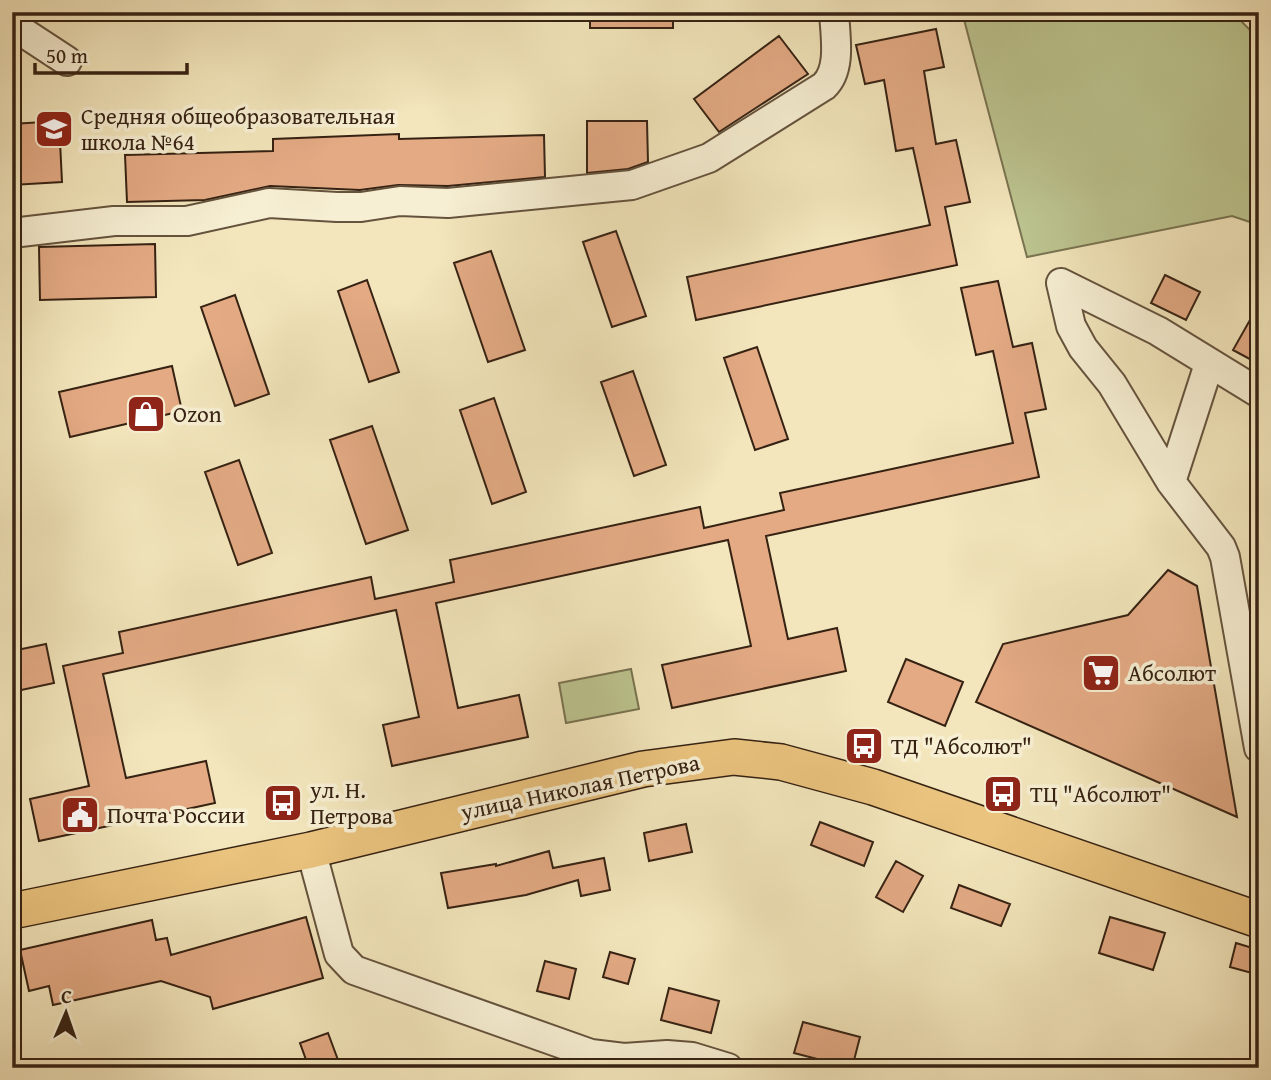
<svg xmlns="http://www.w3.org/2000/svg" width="1271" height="1080" font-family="'Gentium Book Plus',serif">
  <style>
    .green { fill: #bcc48f; stroke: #797351; stroke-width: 2 }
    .building { fill: #e3aa84; stroke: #362213; stroke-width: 2 }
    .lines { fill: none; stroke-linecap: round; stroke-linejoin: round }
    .minor-casing { stroke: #65533d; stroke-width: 32 }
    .major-casing { stroke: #362213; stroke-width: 38 }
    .minor { stroke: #f7efd3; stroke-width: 28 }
    .major { stroke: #eac37e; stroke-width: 35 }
    .labels { text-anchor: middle; stroke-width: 7; stroke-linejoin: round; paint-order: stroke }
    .poi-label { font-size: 23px; fill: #362213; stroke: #f7efd3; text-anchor: start }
    .street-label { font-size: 23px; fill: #362213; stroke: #f7efd3 }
  </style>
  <rect width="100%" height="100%" fill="#f3e6bc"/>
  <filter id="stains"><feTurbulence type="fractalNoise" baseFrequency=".00286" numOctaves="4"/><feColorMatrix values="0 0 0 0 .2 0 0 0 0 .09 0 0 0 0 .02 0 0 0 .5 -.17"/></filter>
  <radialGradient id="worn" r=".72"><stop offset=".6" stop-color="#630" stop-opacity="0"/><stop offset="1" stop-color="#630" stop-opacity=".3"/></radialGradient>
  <path class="green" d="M962 12H1232L1254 34 1259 30V225L1232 216 1027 257Z
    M631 669 639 709 566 723 559 683Z"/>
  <path class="building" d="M590 12H673V28H590Z
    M936 29 944 67 924 71 936 144 956 140 970 202 945 207 957 265 696 320 687 277 930 225 913 148 896 151 884 80 865 84 856 45Z
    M779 36 808 74 719 132 694 99Z
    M59 121 62 182 12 185V124Z
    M587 121H647L648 162 628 169 587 173Z
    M399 134V139L544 135 545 177 448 186 398 185 360 190 270 186 205 200 127 202 125 155 273 151V139Z
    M616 231 646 316 612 327 583 242Z
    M155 244 156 297 40 300 39 247Z
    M491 251 525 350 488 362 454 263Z
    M1165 275 1200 292 1186 320 1151 303Z
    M367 280 399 372 369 382 338 291Z
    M998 281 1013 347 1032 343 1046 409 1025 413 1039 477 766 536 788 639 837 628 846 671 672 708 662 665 751 646 728 540 436 603 458 708 519 695 528 737 392 766 383 725 419 717 396 610 103 674 126 778 206 761 215 803 39 841 30 799 89 786 63 666 123 653 119 632 371 577 375 599 454 582 450 560 700 507 704 528 784 510 780 493 1013 443 993 351 976 355 961 288Z
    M235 295 269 394 235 406 201 307Z
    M1259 304V364L1233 350Z
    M757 347 788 439 755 450 724 358Z
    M172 366 182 411 70 437 59 392Z
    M633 371 666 465 634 476 601 382Z
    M494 398 526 492 492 504 460 410Z
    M372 426 408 530 366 544 330 440Z
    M239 460 272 553 238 565 205 472Z
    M1168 570 1197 586 1237 817 976 702 1003 644 1128 615Z
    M46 644 54 683 12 692V651Z
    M906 659 963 682 945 726 888 702Z
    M820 822 873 842 864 866 811 845Z
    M686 824 692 852 649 861 644 833Z
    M549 851 553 868 604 858 610 890 581 896 578 880 526 895 448 908 441 873 496 864V866Z
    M896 861 923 876 903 912 876 897Z
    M959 885 1010 904 1001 926 951 908Z
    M306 917 323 978 213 1009 210 997 161 981 53 1005 49 986 29 991 20 950 152 920 156 940 167 938 171 955Z
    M1110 917 1165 933 1153 970 1099 953Z
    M1236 943 1259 950V975L1230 967Z
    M610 952 635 959 628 984 603 977Z
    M545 961 576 969 569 999 537 991Z
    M669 988 719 1001 711 1033 661 1020Z
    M803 1022 860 1037 852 1068 794 1053Z
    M328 1033 341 1068H309L300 1043Z"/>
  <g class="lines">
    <g class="minor-casing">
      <path id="minor" d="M12 25 67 61
        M12 233 114 221H187L269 203 337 207H361L400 201 448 203 632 185 709 158 824 86C842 69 835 35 834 12
        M1061 283 1071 326 1083 348 1112 384 1171 482 1221 547 1225 557 1259 748
        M1061 283 1158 331 1259 393
        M1171 482 1209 364
        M311 850 339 954 354 970 591 1054 624 1058 667 1055 692 1057 728 1068"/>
    </g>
    <g class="major-casing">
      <path id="major" d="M12 911 311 850 643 769 734 757 781 762 873 787 1259 920"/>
    </g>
    <use href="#minor" class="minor"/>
    <use href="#major" class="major"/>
  </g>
  <defs>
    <g id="school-square" transform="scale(2.0125)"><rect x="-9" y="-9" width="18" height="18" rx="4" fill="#8f2418" stroke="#f7efd3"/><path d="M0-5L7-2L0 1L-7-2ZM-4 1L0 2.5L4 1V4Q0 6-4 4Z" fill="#fff"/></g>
    <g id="shop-square" transform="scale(2.0125)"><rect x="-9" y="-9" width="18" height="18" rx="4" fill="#8f2418" stroke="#f7efd3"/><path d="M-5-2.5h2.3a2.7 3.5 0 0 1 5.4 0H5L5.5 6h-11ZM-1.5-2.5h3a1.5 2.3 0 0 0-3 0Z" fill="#fff"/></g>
    <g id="supermarket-square" transform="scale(2.0125)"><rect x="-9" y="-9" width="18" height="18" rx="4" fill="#8f2418" stroke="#f7efd3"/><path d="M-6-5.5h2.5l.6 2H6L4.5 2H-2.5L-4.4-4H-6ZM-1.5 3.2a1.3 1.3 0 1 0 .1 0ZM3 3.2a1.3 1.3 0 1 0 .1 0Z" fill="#fff"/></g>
    <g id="bus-square" transform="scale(2.0125)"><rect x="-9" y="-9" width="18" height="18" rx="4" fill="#8f2418" stroke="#f7efd3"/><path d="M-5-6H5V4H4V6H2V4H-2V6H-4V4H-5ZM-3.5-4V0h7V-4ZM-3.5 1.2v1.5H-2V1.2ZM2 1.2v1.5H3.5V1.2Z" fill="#fff"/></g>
    <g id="civic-square" transform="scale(2.0125)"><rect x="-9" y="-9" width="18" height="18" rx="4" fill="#8f2418" stroke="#f7efd3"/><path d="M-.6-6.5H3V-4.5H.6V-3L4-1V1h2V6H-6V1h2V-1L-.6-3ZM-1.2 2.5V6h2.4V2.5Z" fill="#fff"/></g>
  </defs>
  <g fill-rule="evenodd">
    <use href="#school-square" x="54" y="129"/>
    <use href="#shop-square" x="146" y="414"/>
    <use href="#supermarket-square" x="1101" y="673"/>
    <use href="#bus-square" x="864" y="746"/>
    <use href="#bus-square" x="1003" y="794"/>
    <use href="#bus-square" x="283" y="803"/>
    <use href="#civic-square" x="80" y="815"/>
  </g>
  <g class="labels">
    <g class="poi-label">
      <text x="81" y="124">Средняя общеобразовательная<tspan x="81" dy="26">школа №64</tspan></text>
      <text x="173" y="422">Ozon</text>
      <text x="1128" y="681">Абсолют</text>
      <text x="891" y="754">ТД "Абсолют"</text>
      <text x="310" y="798">ул. Н.<tspan x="310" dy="26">Петрова</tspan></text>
      <text x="1030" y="802">ТЦ "Абсолют"</text>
      <text x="107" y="823">Почта России</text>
    </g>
    <g class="street-label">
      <text transform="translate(580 787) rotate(-12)" y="8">улица Николая Петрова</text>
    </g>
  </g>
  <rect width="1271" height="1080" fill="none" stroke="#f3e6bc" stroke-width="42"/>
  <rect x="14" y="14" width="1243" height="1052" fill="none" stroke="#362213" stroke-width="3.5"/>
  <rect x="21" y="21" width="1229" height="1038" fill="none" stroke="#362213" stroke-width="2"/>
  <g transform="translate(66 1013) rotate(2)" stroke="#f7efd3" stroke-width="5" paint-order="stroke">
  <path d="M0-5L12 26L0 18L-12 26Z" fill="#362213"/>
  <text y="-10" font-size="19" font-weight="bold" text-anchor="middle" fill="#362213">С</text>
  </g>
  <path d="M35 63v10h152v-10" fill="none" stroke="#362213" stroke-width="3.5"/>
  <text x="46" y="63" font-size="21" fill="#362213" stroke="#f7efd3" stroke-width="5" paint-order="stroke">50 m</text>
  <rect width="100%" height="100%" filter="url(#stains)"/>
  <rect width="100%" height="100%" fill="url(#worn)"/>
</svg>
